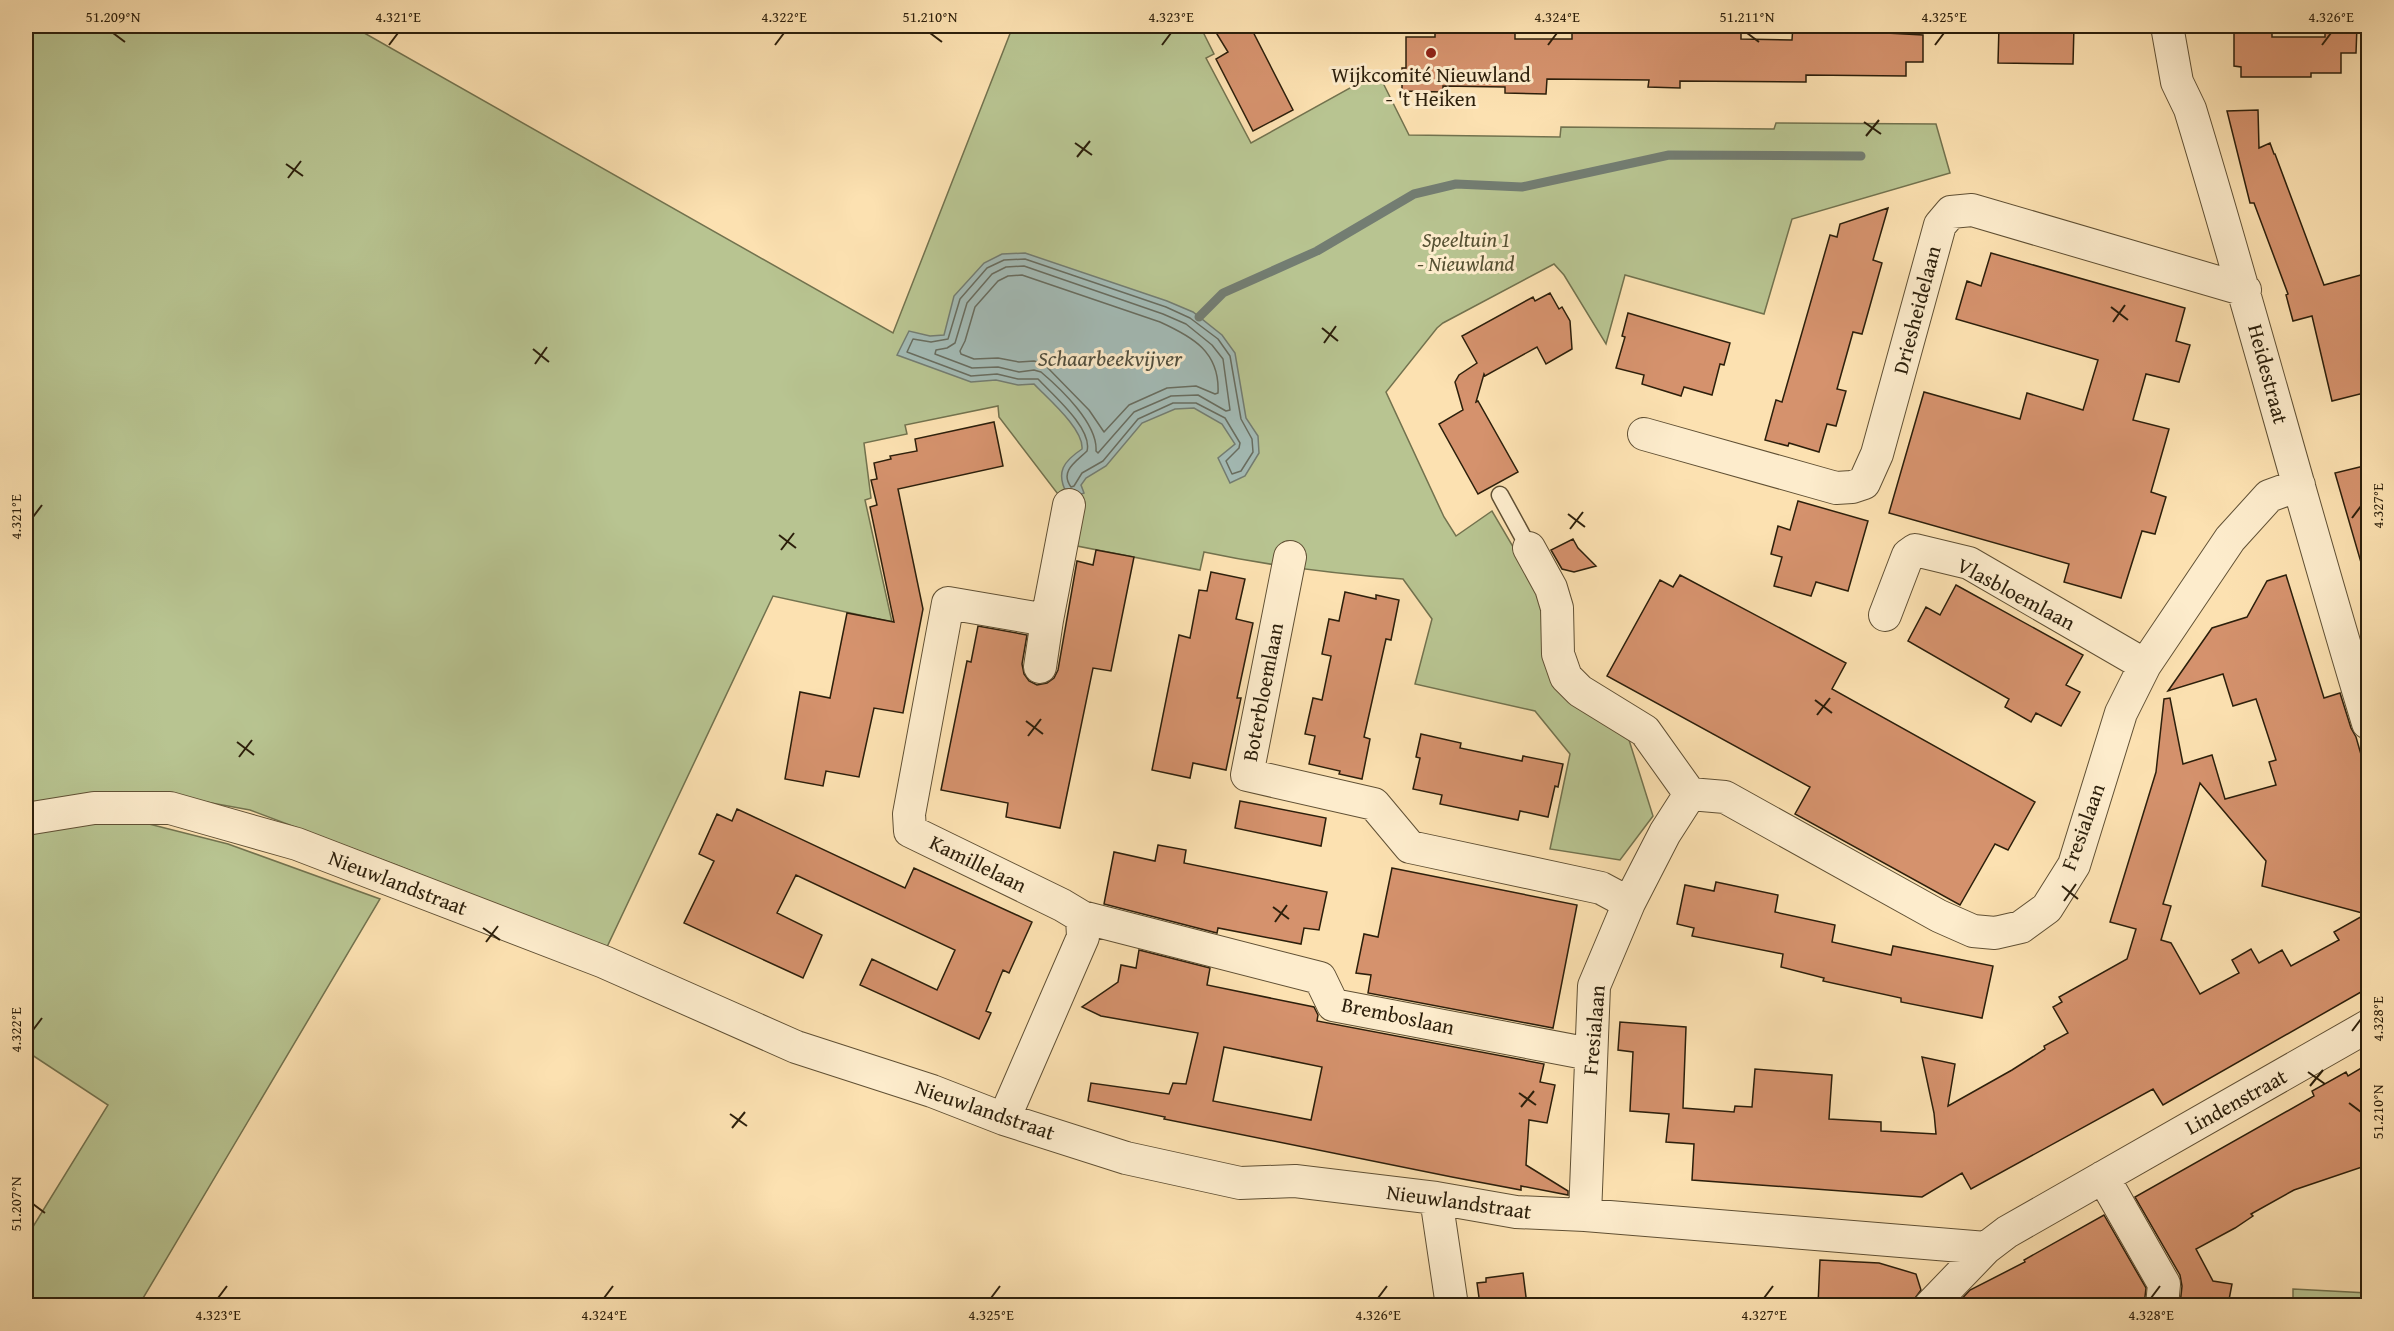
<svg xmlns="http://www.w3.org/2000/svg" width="2394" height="1331" font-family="'Gentium Book Plus',serif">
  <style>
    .green { fill: #b8c491; stroke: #72724e; stroke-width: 1.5 }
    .water { fill: #a3bbb6; stroke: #737d72; stroke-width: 1.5 }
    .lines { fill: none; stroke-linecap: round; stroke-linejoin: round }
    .shore { stroke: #686d60; stroke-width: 1.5 }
    .stream { stroke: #737d72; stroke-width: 9 }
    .building { fill: #d5926d; stroke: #2c1f0b; stroke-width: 1.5; fill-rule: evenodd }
    .lane-casing { stroke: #605034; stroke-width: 19 }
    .street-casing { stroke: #605034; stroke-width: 34 }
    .lane { stroke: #fdeccc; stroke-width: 16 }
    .street { stroke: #fdeccc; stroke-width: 32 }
    .ticks { fill: none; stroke: #2c1f0b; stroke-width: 2 }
    .poi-dot { fill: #8f2418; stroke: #fdeccc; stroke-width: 2 }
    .labels { text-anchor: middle; stroke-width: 6; stroke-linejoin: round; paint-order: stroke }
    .poi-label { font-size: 21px; fill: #2c1f0b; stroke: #fdeccc }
    .park-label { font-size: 21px; font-style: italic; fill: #565133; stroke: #fdeccc }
    .street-label { font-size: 21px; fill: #2c1f0b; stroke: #fdeccc }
    .water-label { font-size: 22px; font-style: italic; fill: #504e3e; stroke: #fdeccc }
    .neatline { fill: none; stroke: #2c1f0b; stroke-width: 2 }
    .ticks-label { font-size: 15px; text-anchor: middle; fill: #2c1f0b }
  </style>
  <rect width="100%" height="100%" fill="#fce1b1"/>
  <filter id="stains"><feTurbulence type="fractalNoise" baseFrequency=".00333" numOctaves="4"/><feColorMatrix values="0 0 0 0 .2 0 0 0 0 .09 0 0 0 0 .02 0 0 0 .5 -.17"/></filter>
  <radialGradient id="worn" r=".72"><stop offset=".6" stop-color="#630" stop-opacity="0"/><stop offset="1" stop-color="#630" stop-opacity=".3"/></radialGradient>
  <path class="green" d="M26 26H352L893 333 1013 26H1200L1214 54 1206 58 1251 143 1375 74 1380 77 1409 135 1560 137 1561 127 1774 129 1776 123 1936 124 1950 173 1792 219 1764 314 1625 275 1606 344 1564 275 1554 264 1443 323 1437 328 1386 392 1444 517 1456 536 1492 511 1542 596 1572 703 1629 740 1653 816 1620 860 1550 849 1570 754 1535 711 1415 684 1432 619 1403 579C1336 574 1270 566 1204 552L1200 570 1072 545 1061 498 999 417 998 406 905 425 907 434 864 443 871 498 865 500 892 622 773 596 606 949 396 865 250 810 157 793 145 823 228 844 380 899 139 1305H26V1238L108 1105 26 1051Z
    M2293 1289 2368 1293V1305H2293Z"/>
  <path class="water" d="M1025 253 1167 301 1193 312 1222 335 1235 353 1246 418 1258 436 1259 453 1245 476 1230 483 1218 458 1235 444 1222 424 1194 408 1175 409 1142 423 1106 466 1086 478 1081 485 1084 493 1076 496 1067 494C1055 472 1064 461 1082 449 1084 429 1047 398 1034 384L1018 385 996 380 971 382 897 355 909 331 930 336 944 335 954 296 984 263 1002 254Z"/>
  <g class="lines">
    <path class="shore" d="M1025 259 1166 307 1190 318 1218 339 1230 356 1241 419 1252 439 1253 452 1241 471 1232 474 1226 461 1239 448 1240 443 1225 418 1196 403H1173L1138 419 1103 461 1082 473 1074 486 1071 487C1059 471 1077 461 1087 451 1093 429 1053 395 1038 379H1018L997 374 971 376 907 352 913 339 931 342 948 339 960 299 987 268 1004 260Z
      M1024 266 1163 314 1186 324 1212 345 1223 359 1230 410 1226 411 1198 395 1171 396 1134 412 1098 453 1096 451C1098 424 1061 389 1041 372L1034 370 1019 372 998 367 972 368 935 354 936 350 947 348 955 343 967 303 992 274 1006 267Z
      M1022 275 1160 322C1193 337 1220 352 1218 393L1215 394 1196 386 1167 388 1129 405 1104 432 1089 410 1044 364 1034 361 1019 362 998 358 974 359 961 354 960 351 965 341 975 307 998 281 1008 276Z"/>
    <path class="stream" d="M1199 317 1223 293 1317 251 1414 194 1456 184 1522 187 1669 155 1861 156"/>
  </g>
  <path class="building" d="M1212 26H1250L1293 110 1253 131 1216 59 1228 52Z
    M1572 26H1741V39L1792 40 1793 26H1887V33L1923 35V62H1906V76L1806 75V82L1680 81V88L1648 87 1649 80 1547 79 1546 94 1505 93V87L1443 86V92L1402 91V68H1406V37H1435V28H1469L1515 29V39H1572Z
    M1999 26H2074L2073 64 1998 63Z
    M2234 26H2272V37H2325V26H2357L2356 53H2341V73H2311V77H2241V67L2234 66Z
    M2258 110 2259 148 2270 143 2274 154H2275L2324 285 2368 273V370L2364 372 2368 392 2332 401 2312 316 2293 321 2286 295 2288 294 2254 203H2250L2227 111Z
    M1888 208 1873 260 1882 263 1862 334 1853 332 1837 389 1846 391 1836 426 1827 424 1819 452 1789 443 1788 446 1765 440 1776 400 1782 402 1830 235 1837 237 1840 224Z
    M1991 253 2185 308 2176 341 2190 345 2179 382 2146 374 2133 420 2169 429 2151 492 2166 497 2155 534 2142 531 2121 598 2064 582 2069 564 1889 513 1924 392 2020 419 2027 393 2083 410 2098 360 1956 319 1967 281 1981 286Z
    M1550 293 1559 309 1562 307 1570 321 1572 349 1546 364 1537 347 1485 376 1484 374 1476 402 1478 401 1518 472 1478 494 1439 424 1463 410 1455 382 1459 375 1477 363 1462 336 1533 297 1535 301Z
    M1628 313 1730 343 1724 365 1720 364 1712 395 1684 387 1681 396 1642 384 1644 375 1616 368 1625 337 1622 336Z
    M994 422 1003 466 898 489 923 609 903 713 874 708 859 777 826 771 823 786 785 779 800 692 830 698 847 613 894 622 870 507 877 505 871 480 877 479 874 463 891 459 890 456 917 451 915 439Z
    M2368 465V565L2362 566 2335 473Z
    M1798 501 1868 521 1848 591 1816 582 1811 596 1774 586 1782 557 1771 554 1778 526 1790 530Z
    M1573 539 1578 548 1596 566 1574 572 1562 569 1551 550Z
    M1096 550 1134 557 1111 671 1093 668 1060 828 1006 817 1008 803 941 790 967 661 971 662 978 626 1027 635 1022 664 1024 674 1029 681 1037 685 1047 683 1054 678 1058 670 1077 561 1093 565Z
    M1211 572 1245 579 1236 619 1253 623 1237 698H1241L1226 770 1193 763 1190 778 1152 770 1179 635 1190 638 1199 590 1207 591Z
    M1680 575 1846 663 1832 689 2035 802 2008 850 1995 844 1960 905 1795 814 1810 787 1607 676 1660 580 1673 587Z
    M2286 575 2324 698 2340 693 2351 728 2356 737 2368 779V988L2163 1105 2153 1089 1971 1189 1962 1173 1922 1197 1692 1180 1694 1144 1666 1142 1669 1114 1630 1111 1633 1052 1618 1050 1620 1022 1686 1027 1683 1108 1734 1112 1735 1106 1752 1107 1755 1069 1832 1075 1829 1119 1881 1122V1131L1936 1134 1934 1113 1922 1057 1955 1064 1948 1106 2012 1070 2045 1049 2044 1046 2068 1033 2053 1007 2062 1002 2059 997 2127 959 2136 929 2110 922 2156 772 2164 699 2170 698 2183 764 2212 755 2225 799 2276 785 2269 762 2276 760 2256 699 2233 706 2223 674 2168 691 2212 628 2247 617 2267 581ZM2200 783 2266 861 2262 886 2366 914 2334 932 2339 940 2291 966 2282 950 2259 963 2251 949 2232 960 2239 973 2200 994 2171 943 2161 940 2171 906 2163 904Z
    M1956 585 2083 655 2066 685 2080 692 2061 726 2036 713 2031 722 2005 707 2009 699 1908 641 1926 607 1940 615Z
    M1345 592 1376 599V595L1399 600 1391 640 1386 639 1364 737 1370 739 1362 779 1339 774 1340 771 1309 764 1315 736 1305 734 1313 698 1322 700 1331 656 1322 654 1329 619 1339 621Z
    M1421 734 1461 743 1460 748 1522 761 1523 756 1563 764 1558 787 1555 786 1548 817 1520 811 1518 820 1440 804 1442 795 1413 789 1420 758 1416 757Z
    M1240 801 1326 818 1321 846 1235 828Z
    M737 809 905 888 914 868 1032 922 1009 973 1003 970 986 1011 991 1013 979 1039 860 985 872 959 937 990 955 950 796 875 777 913 822 935 803 978 684 923 714 861 699 854 717 814 732 821Z
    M1158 845 1186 850 1184 863 1327 892 1319 930 1304 928 1301 944 1218 928 1217 933 1104 904 1114 852 1155 861Z
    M1392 868 1577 905 1553 1028 1368 993 1371 975 1356 973 1364 934 1378 937Z
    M1716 882 1778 895 1775 912 1835 925 1832 942 1891 955 1893 946 1993 966 1982 1018 1901 1002V998L1823 981 1824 978 1781 967 1783 954 1692 936 1694 928 1677 924 1685 885 1714 891Z
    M1139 950 1210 968 1207 985 1314 1007 1318 1015 1317 1021 1544 1064 1540 1082 1555 1085 1547 1123 1529 1120 1526 1165 1568 1191V1195L1521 1186V1190L1452 1177 1164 1119 1165 1117 1088 1101 1091 1083 1169 1094 1173 1083 1186 1084 1198 1033 1101 1016 1082 1007 1118 982 1121 965 1136 968ZM1224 1047 1322 1067 1311 1120 1213 1101Z
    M2368 1064V1165L2294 1190 2251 1214 2253 1216 2235 1228 2196 1249 2213 1281 2232 1284 2228 1305H2180L2182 1286 2180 1275 2135 1197 2314 1096 2312 1091 2346 1072 2348 1076Z
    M2104 1215 2146 1288 2144 1305H1956L1970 1290 2025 1262 2024 1260Z
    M1820 1260 1879 1263 1916 1274 1921 1290 1913 1301V1305H1818Z
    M1523 1273 1527 1305H1480L1477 1283 1486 1282V1278Z"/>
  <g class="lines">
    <g class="lane-casing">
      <path id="lane" d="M1500 495 1529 548"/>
    </g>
    <g class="street-casing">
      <path id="street" d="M2167 26 2177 82 2190 109C2252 313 2306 519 2368 723
        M1644 434 1836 488 1852 487 1864 483 1877 454 1940 225 1951 212 1972 210 2245 290
        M1529 548 1551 588 1557 608 1558 654 1566 677 1580 691 1645 731 1690 794 1725 797 1939 916 1973 931 1995 933 2021 927 2047 908 2074 865 2121 713 2145 665 2230 539 2269 496 2299 485
        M1290 557 1247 775 1374 804 1410 847 1601 888 1629 903
        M1885 615 1908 555 1915 550 1969 563 2145 665
        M1040 667 1047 620
        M26 819 94 808H170L297 844 604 962 796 1047 932 1091 1004 1119 1126 1158 1240 1183 1295 1181 1436 1198 1516 1212 1585 1215 1986 1248
        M1082 917 1320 978 1333 1005 1590 1054
        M1004 1119 1083 937 1082 917 1062 905 910 831 909 814 948 603 1047 620 1069 505
        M2103 1177 2164 1284 2162 1306
        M1436 1198 1452 1306
        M1585 1215 1594 986 1629 903 1665 833 1690 794
        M1930 1306 1986 1248 2007 1232 2368 1026"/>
    </g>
    <use href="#lane" class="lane"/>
    <use href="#street" class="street"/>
  </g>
  <path class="ticks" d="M113 33 125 42M930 33 942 42M1747 33 1759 42M389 45 398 33M775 45 784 33M1162 45 1171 33M1548 45 1557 33M1935 45 1944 33M2322 45 2331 33M1864 122 1881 134M1866 136 1879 120M1075 143 1092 155M1077 157 1090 141M286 164 303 176M288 178 301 161M2111 307 2128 320M2113 322 2125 305M1322 328 1338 341M1324 343 1336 326M533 349 549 362M535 364 547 347M1568 514 1585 527M33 517 42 505M2352 518 2361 506M1570 529 1583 512M779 535 796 548M781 550 794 533M1815 700 1832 713M1817 715 1830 698M1026 721 1043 734M1028 736 1041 719M237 742 254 755M239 757 252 740M2062 886 2078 899M2064 901 2076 884M1273 907 1289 919M1275 922 1287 905M483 928 500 940M486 942 498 926M33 1030 42 1018M2352 1031 2361 1019M2308 1072 2325 1084M2310 1086 2323 1070M1519 1093 1536 1105M2349 1103 2361 1112M1521 1107 1534 1091M730 1114 747 1126M732 1128 745 1112M33 1204 45 1213M218 1298 227 1286M604 1298 613 1286M991 1298 1000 1286M1378 1298 1387 1286M1764 1298 1773 1286M2151 1298 2160 1286"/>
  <circle class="poi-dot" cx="1431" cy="53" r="6"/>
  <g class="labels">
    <g class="poi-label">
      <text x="1431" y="82">Wijkcomité Nieuwland<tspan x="1431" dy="24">- 't Heiken</tspan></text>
    </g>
    <g class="park-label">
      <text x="1466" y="247">Speeltuin 1<tspan x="1466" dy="24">- Nieuwland</tspan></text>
    </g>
    <g class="street-label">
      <text transform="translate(1917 310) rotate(-75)" y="7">Driesheidelaan</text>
      <text transform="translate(2268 374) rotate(75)" y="7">Heidestraat</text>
      <text transform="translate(2016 594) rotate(28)" y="7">Vlasbloemlaan</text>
      <text transform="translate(1263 692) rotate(-79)" y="7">Boterbloemlaan</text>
      <text transform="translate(2083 827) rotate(-70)" y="7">Fresialaan</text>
      <text transform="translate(978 864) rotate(26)" y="7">Kamillelaan</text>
      <text transform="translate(398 883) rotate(21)" y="7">Nieuwlandstraat</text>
      <text transform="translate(1398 1016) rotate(12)" y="7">Bremboslaan</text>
      <text transform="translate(1594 1030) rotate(-85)" y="7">Fresialaan</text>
      <text transform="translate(2236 1102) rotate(-29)" y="7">Lindenstraat</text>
      <text transform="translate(985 1110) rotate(19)" y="7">Nieuwlandstraat</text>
      <text transform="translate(1459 1202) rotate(8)" y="7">Nieuwlandstraat</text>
    </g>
    <g class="water-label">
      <text x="1110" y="366">Schaarbeekvijver</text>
    </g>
  </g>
  <rect width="2394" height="1331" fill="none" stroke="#fce1b1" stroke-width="66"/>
  <rect x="33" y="33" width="2328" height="1265" class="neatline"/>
  <g class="ticks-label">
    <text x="113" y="22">51.209°N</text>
    <text x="398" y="22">4.321°E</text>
    <text x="784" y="22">4.322°E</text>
    <text x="930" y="22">51.210°N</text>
    <text x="1171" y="22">4.323°E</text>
    <text x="1557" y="22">4.324°E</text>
    <text x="1747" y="22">51.211°N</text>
    <text x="1944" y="22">4.325°E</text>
    <text x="2331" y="22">4.326°E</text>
    <text transform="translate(2378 506) rotate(-90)" y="5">4.327°E</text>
    <text transform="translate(16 517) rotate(-90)" y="5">4.321°E</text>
    <text transform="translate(2378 1019) rotate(-90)" y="5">4.328°E</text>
    <text transform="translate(16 1030) rotate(-90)" y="5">4.322°E</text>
    <text transform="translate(2378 1112) rotate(-90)" y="5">51.210°N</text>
    <text transform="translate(16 1204) rotate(-90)" y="5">51.207°N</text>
    <text x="218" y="1320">4.323°E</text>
    <text x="604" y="1320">4.324°E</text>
    <text x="991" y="1320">4.325°E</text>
    <text x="1378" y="1320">4.326°E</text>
    <text x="1764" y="1320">4.327°E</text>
    <text x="2151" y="1320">4.328°E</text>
  </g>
  <rect width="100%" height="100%" filter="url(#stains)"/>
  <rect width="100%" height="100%" fill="url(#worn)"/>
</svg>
